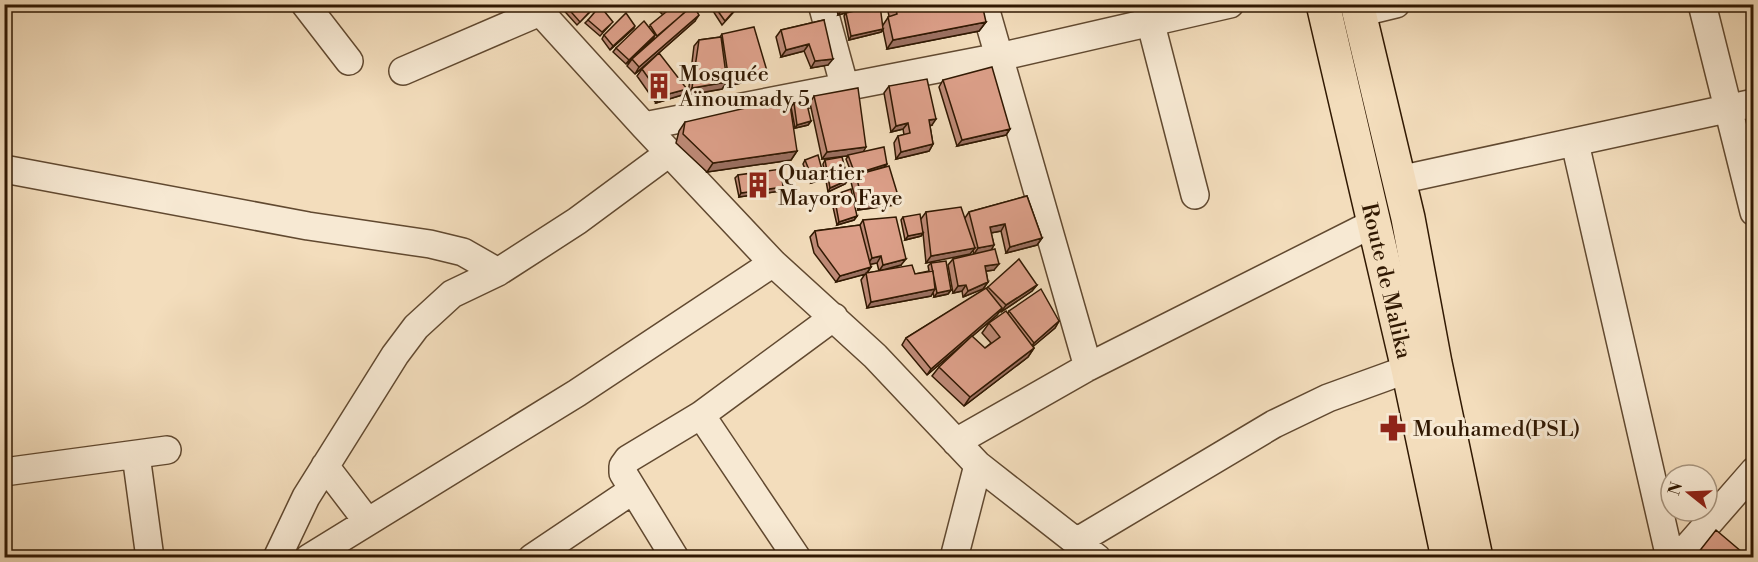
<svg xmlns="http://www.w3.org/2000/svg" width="1758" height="562" font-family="'Libre Bodoni',serif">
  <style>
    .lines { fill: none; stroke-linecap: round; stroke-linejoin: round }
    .minor-casing { stroke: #614930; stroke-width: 30 }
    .major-casing { stroke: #301802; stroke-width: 36 }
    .minor { stroke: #f7e9d3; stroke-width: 27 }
    .major { stroke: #f3ddbc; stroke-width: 33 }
    .wall { fill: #be8a77; stroke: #301802; stroke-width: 1.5; fill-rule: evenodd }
    .shaded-wall { fill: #9b7061; stroke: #301802; stroke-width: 1.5 }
    .building { fill: #dda08a; stroke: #301802; stroke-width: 1.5 }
    .labels { text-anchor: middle; stroke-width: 6; stroke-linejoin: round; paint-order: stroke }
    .poi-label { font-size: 22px; fill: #301802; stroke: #f7e9d3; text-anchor: start }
    .street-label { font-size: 22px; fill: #301802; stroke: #f7e9d3 }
  </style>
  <rect width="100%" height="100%" fill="#f3ddbc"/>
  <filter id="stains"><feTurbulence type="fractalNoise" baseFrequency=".00333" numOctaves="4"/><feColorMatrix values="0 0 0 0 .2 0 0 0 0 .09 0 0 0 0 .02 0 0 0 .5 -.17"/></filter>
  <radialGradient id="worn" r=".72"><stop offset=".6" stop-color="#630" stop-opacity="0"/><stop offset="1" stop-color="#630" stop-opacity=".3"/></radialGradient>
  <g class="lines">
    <g class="minor-casing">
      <path id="minor" d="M305 4 349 61
        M533 4 644 126 773 263 875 356 978 465 1097 558
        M822 4 845 88
        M984 4 1088 367
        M1702 4 1754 212
        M1146 5 1195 195
        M1359 13 1396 4
        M403 71 540 12
        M644 126 999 57 1230 4
        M1575 143 1670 558
        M4 169 308 226 430 244 463 252 498 272
        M1399 180 1754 103
        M701 415 797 558
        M956 442 1088 367 1374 223
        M136 455 150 558
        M325 466 367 521
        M4 472 167 450
        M1076 542 1274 424 1328 398 1408 369
        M277 558 306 497 395 355 416 327 452 294 498 272 577 221 669 153
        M309 558 577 393 773 263
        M532 558 633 490
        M675 558 623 473V466L628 459 701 415 834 317
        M954 558 978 465
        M1678 558 1754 471"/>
    </g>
    <g class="major-casing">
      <g id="major">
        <path id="s1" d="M1323 4 1408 369 1448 558"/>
        <path d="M1357 4 1408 218 1435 363 1476 558"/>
      </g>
    </g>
    <use href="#minor" class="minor"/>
    <use href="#major" class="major"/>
  </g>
  <path class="wall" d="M558 4H598L577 25Z
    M718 4H741L722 25 713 11Z
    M836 4H878L838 15Z
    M889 4H927L986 22 979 31 887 49 883 30 881 32 849 40 844 16 846 13 883 25 889 16 887 7Z
    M661 7 695 21 635 74 627 66 632 59 655 39 654 38 626 64 613 52 616 48 649 27 663 15 659 11Z
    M588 20 610 25 600 36 585 23Z
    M824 20 828 65 811 68 804 51 781 57 776 37 781 30Z
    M633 29 610 50 602 39 604 35Z
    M722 34 767 71 762 78 724 87V86L722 89 688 95 694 46 699 40 720 37Z
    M642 69 682 95 656 103 637 76Z
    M943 80 1010 129 1006 135 957 146 939 87Z
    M889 86 932 125 930 126 933 144 929 151 896 159 894 143 898 136 904 135 903 129 891 132 884 93Z
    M814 96 863 152 887 164 884 167 894 205 858 210 851 182 855 177H853L846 159 849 155 822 159 810 103Z
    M794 103 811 121 808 125 795 128 791 107Z
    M685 122 797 151 791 160 707 172 676 143 679 131Z
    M805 160 824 177 821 180 811 183 803 164Z
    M825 160 848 180 845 184 828 192 823 164Z
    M738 175 780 191 739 197 735 178Z
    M834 195 857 216 854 220 837 225 831 198Z
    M1027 196 1042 238 1037 245 1006 253 1001 231 991 233 994 245 991 250 994 270 986 271 988 282 983 289 963 297 962 291 953 293 948 265 953 259 974 254 973 251 926 263 923 233 921 236 905 240 901 220 903 217 921 219 926 212 965 218 969 212Z
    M863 220 901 265 883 270 915 274 929 271 928 266 931 263 951 290 948 294 934 297 933 292 931 296 867 308 861 280 865 274 836 282 814 253 810 237 815 231 860 225ZM877 263 879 271 867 273 871 267 870 264Z
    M1037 285 1032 291 1001 312 1000 311 997 315 927 375 902 345 906 338 986 289 988 287Z
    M1009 311 1059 321 1055 328 1033 346 1034 348 1028 357 964 406 932 376 939 367 985 348 991 343 982 333 989 323 1008 313Z"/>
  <path class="shaded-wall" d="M856 4H878L838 15 843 8Z
    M699 15 695 21 635 74 639 67Z
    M986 22 979 31 887 49 893 40Z
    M635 26 633 29 610 50 613 46Z
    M883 29 881 32 849 40 851 36Z
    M655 35 653 39 626 64 629 60Z
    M809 44 804 51 781 57 786 50Z
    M833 59 828 65 811 68 815 61Z
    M767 71 762 78 724 87 729 81Z
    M727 82 722 89 688 95 692 88Z
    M687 89 682 95 656 103 661 96Z
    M936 119 932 125 924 127 929 120Z
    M811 121 808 125 795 128 797 125Z
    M908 123 903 129 891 132 896 126Z
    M1010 129 1006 135 957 146 962 140Z
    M933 144 929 151 896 159 901 152Z
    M866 147 862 154 822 159 827 152Z
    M797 151 791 160 707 172 713 163Z
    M887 164 884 167 853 177 855 174Z
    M824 177 821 180 811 183 813 180Z
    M848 180 845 184 828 192 830 188Z
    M783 187 780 191 739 197 741 193Z
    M899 199 894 205 858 210 863 204Z
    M857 216 854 220 837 225 839 222Z
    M1005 224 1001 231 985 234 990 227Z
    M923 233 921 236 905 240 908 236Z
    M1042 238 1037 245 1006 253 1010 247Z
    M994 245 990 252 974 254 978 248Z
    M975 248 970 254 926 263 931 256Z
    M881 256 877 263 867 265 872 258Z
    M906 259 901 265 879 271 883 265Z
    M999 264 994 270 980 272 985 266Z
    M871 267 866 274 836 282 840 276Z
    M988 282 983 289 963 297 968 291Z
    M966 285 962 291 953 293 958 286Z
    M1037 285 1032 291 1001 312 1006 305Z
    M935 289 931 296 867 308 871 302Z
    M951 290 948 294 934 297 937 293Z
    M1002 308 997 315 927 375 931 369Z
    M1059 321 1055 328 1029 350 1034 343Z
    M1034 348 1028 357 964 406 970 397Z"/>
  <path class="building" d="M564 4H597L580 22Z
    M664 4H686L690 8 657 36 650 25 666 12 661 7Z
    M718 4H740L725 21 715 7Z
    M842 4H856L843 8Z
    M895 4H982L986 22 893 40 888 17 897 14Z
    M693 5 699 15 639 67 632 59Z
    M880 5 883 29 851 36 846 13Z
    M600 6 613 22 602 32 588 20Z
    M626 13 635 26 613 46 604 35Z
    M824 20 833 59 815 61 809 44 786 50 781 30Z
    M644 21 655 35 629 60 616 48Z
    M754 27 767 71 729 81 722 34Z
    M721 37 727 82 692 88 699 40Z
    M659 53 687 89 661 96 642 69Z
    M992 67 1010 129 962 140 943 80Z
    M927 79 936 119 929 120 933 144 901 152 898 136 910 133 908 123 896 126 889 86Z
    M858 88 866 147 827 152 814 96Z
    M789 98 797 151 713 163 683 134 685 122Z
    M806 100 811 121 797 125 794 103Z
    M884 147 887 164 855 174 848 155Z
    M818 155 824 177 813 180 805 160Z
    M842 157 848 180 830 188 825 160Z
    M889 166 899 199 863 204 856 175Z
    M781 169 783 187 741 193 738 175Z
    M851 189 857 216 839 222 834 195Z
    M1027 196 1042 238 1010 247 1005 224 990 227 994 245 978 248 969 212Z
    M961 207 975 248 931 256 926 212Z
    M920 214 923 233 908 236 903 217Z
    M896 217 906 259 883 265 881 256 872 258 863 220Z
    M860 225 871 267 840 276 818 246 815 231Z
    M995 249 999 264 985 266 988 282 968 291 966 285 958 286 953 259Z
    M1019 259 1037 285 1006 305 988 287Z
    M946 261 951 290 937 293 931 263Z
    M912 265 915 274 933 271 935 289 871 302 866 273Z
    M986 288 1002 308 931 369 906 338Z
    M1041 289 1059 321 1034 343 1009 311Z
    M1006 311 1034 348 970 397 939 367 972 336 985 348 1000 337 989 323Z
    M1716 530 1749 558H1694Z"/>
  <defs>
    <g id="building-bare" transform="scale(2.07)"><path d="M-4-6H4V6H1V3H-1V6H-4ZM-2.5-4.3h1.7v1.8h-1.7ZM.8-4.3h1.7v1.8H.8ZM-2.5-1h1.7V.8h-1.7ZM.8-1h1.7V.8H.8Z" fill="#8f2418" stroke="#f7e9d3" stroke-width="2.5" paint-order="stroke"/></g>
    <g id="pharmacy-bare" transform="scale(2.07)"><path d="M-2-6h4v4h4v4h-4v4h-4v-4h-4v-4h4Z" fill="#8f2418" stroke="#f7e9d3" stroke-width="2.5" paint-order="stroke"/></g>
  </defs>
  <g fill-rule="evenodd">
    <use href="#building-bare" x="659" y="86"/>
    <use href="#building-bare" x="758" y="185"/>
    <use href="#pharmacy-bare" x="1393" y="428"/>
  </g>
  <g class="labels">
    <g class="poi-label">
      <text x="679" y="81">Mosquée<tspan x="679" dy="25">Aïnoumady 5</tspan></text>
      <text x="778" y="180">Quartier<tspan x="778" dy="25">Mayoro Faye</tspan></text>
      <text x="1413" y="436">Mouhamed(PSL)</text>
    </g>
    <g class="street-label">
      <text dy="8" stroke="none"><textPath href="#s1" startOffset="284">Route de Malika</textPath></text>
    </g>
  </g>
  <rect width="1758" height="562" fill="none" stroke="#f3ddbc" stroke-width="24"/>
  <rect x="6" y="6" width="1746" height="550" fill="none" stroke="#301802" stroke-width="3"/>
  <rect x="12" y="12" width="1734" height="538" fill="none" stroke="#301802" stroke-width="1.5"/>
  <g transform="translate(1689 493) rotate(288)"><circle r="28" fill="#f7e9d3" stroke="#a7957f" stroke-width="1.5"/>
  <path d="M0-4.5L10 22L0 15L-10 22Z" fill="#8f2418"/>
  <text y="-9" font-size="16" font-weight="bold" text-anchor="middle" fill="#301802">N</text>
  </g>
  <rect width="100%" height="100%" filter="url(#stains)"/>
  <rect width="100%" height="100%" fill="url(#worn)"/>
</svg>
